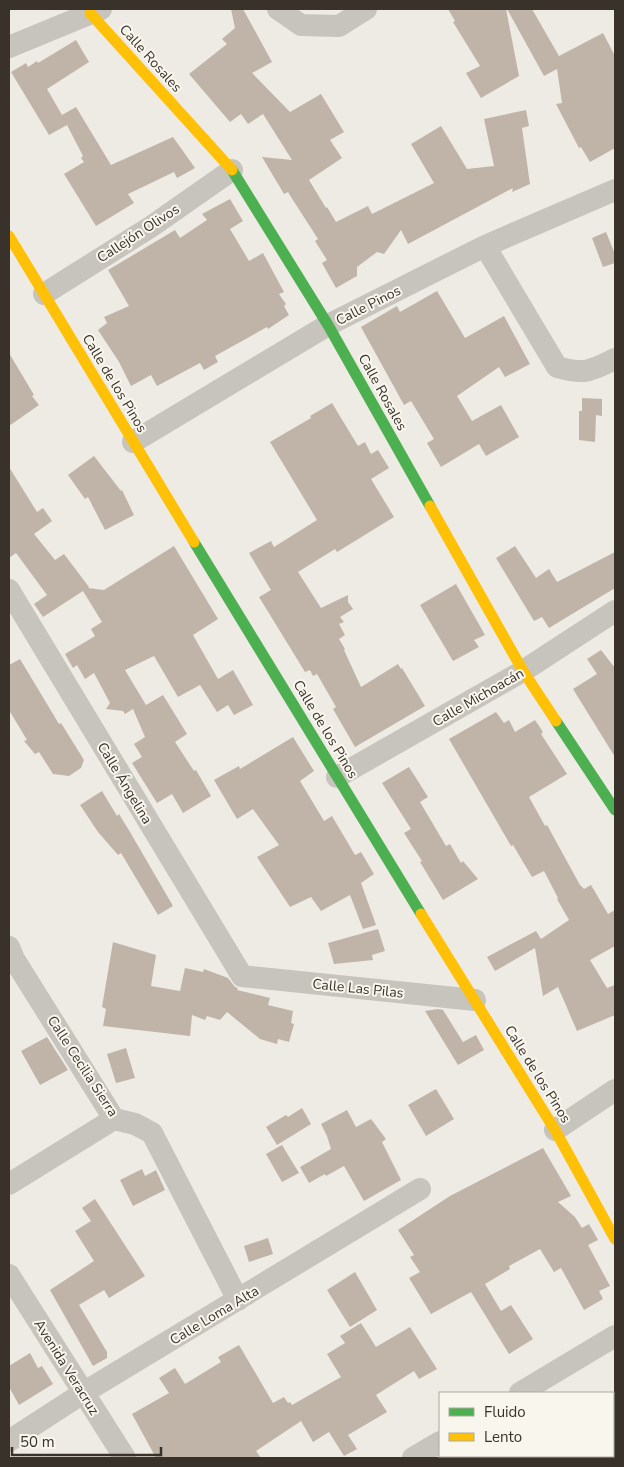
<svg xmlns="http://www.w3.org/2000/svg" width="624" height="1467" font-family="'Nunito Sans',sans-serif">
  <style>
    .building { fill: #c0b4a8 }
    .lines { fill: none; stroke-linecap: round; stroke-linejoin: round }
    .street { stroke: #c7c4be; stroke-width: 22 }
    .fast { stroke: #4caf50; stroke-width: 11 }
    .slow { stroke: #ffc107; stroke-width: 11 }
    .labels { text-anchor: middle; stroke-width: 4; stroke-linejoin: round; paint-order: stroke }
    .street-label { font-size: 14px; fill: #38322b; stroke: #f9f6ed }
  </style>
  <rect width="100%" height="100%" fill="#eeebe4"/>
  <path class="building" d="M231 9H243L272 62 252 73 290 112 321 94 344 132 330 140 342 158 309 180 326 208 327 207 336 222 368 206 372 214 434 183 411 144 441 126 467 169 494 166 484 119 526 110 529 126 522 128 530 184 512 192 513 188 408 244 401 230 384 254 377 252 357 267V276L336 288 322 263 327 260 315 241 318 239 291 197 288 192 284 194 262 157 292 160 263 114 248 124 241 114 230 122 189 74 227 44 222 39 235 28Z
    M448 9H506L519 76 481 98 466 73 480 66 453 22 455 21Z
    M507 9H532L559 56 603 33 615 56V148L590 162 581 147 579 148 556 104 562 103 557 69 544 76Z
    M76 40 89 62 47 89 62 115 76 107 111 165 173 137 195 168 177 178 174 172 128 194 134 203 96 226 64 174 84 162 81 158 83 156 67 125 49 135 11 72 26 63 28 67 37 61 38 63Z
    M230 199 243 221 230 229 249 261 263 253 284 292 279 294 286 304 284 306 289 315 268 329 267 327 215 356 218 362 204 370 200 363 157 386 151 375 131 386 119 362 98 330 107 323 104 317 129 306 108 270 175 230 180 238 207 220 202 214Z
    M606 232 615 254V263L603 267 592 238Z
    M437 291 465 338 504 316 530 364 505 377 499 367 457 396 472 421 501 405 519 437 486 456 479 444 441 467 427 443 434 439 411 401 404 405 361 327 397 306 400 312Z
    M9 353 34 395 32 396 39 405 9 426Z
    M582 398 602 399V416L596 415 595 442 579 440V411H582Z
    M332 403 358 446 365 442 371 454 378 450 389 468 371 479 394 517 337 552 335 549 298 572 321 608 348 595V602L353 609 340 617 344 622 339 624 345 635 339 639 345 649 344 650 361 687 398 664 401 669 402 668 425 706 355 747 333 709 336 707 317 674 313 676 310 670 305 672 259 597 271 590 249 553 271 541 274 547 317 520 270 442 311 418 310 416Z
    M94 456 121 491 122 490 134 515 105 530 88 497 85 499 68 475Z
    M9 467 37 512 43 508 52 521 34 534 55 560 64 554 89 587 88 588 104 590 174 546 218 619 193 635 218 679 233 670 253 705 234 715 228 705 217 712 200 685 178 697 154 656 125 670 146 705 163 695 187 734 175 742 194 771 196 770 211 796 183 813 172 794 157 803 132 763 142 757 134 744 145 737 133 709 125 714 123 711 106 709 110 703 94 673 85 679 77 665 73 668 65 654 95 636 91 629 102 622 83 591 43 617 34 604 47 595 16 553 9 558Z
    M515 546 536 578 549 569 557 582 615 552V588L549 628 542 617 534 621 496 558Z
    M456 584 485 635 474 640 479 647 453 661 420 605Z
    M601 650 615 668V757L573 689 597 674 587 659Z
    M20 659 59 724 61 723 84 760 81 768 69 776 53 774 39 752 35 754 24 741 27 740 9 710V665Z
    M496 712 504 723 509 720 515 732 535 720 543 732 541 734 567 774 529 797 545 826 547 825 580 885 584 889 591 885 608 914 615 910V946L590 960 607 988 615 985V1015L577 1031 558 987 543 996 535 948 495 971 487 957 536 931 541 939 569 920 557 899 558 898 544 871 532 877 513 845 511 846 449 739Z
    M293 737 314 771 300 781 324 821 332 816 355 855 361 852 374 874 361 883 376 925 363 929 350 895 321 911 311 897 290 907 257 857 279 845 253 809 237 819 214 780 239 766 240 769Z
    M409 767 428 797 420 802 446 846 450 844 461 863 463 861 478 879 443 900 420 862 422 861 404 833 411 829 382 783Z
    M102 791 117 816 119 814 130 832 173 906 158 915 121 853 118 855 98 832 80 805Z
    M378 929 385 951 372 955 373 960 334 964 328 943Z
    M113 942 156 955 151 986 180 991 185 968 203 972 204 969 228 978 235 987 238 988 237 990 270 998 268 1005 293 1011 291 1023 294 1024 289 1042 278 1039 277 1044 260 1039 227 1012 220 1020 207 1016 205 1020 192 1015 190 1036 103 1026 106 1009 102 1007Z
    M438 1009 443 1010 463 1042 476 1035 484 1050 458 1065 425 1011Z
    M47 1037 68 1070 40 1085 21 1051Z
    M126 1048 135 1078 116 1083 107 1054Z
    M436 1089 454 1119 426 1136 408 1105Z
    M302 1108 311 1124 277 1145 266 1127 286 1115 288 1117Z
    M347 1110 356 1127 371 1119 386 1139 382 1142 401 1180 364 1201 344 1166 326 1176 325 1174 309 1183 300 1167 331 1149 327 1136 321 1124Z
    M282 1145 299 1173 282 1182 266 1154Z
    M543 1148 571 1196 558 1202 575 1217 582 1228 589 1224 598 1240 588 1245 610 1286 599 1291 603 1299 584 1310 561 1268 554 1272 540 1249 509 1266 510 1269 485 1284 501 1311 511 1305 533 1339 509 1354 471 1292 431 1314 409 1278 420 1272 410 1257 414 1255 398 1230 450 1196Z
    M142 1169 145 1176 156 1170 165 1190 133 1206 120 1180Z
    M95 1199 145 1276 109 1298 104 1290 79 1305 107 1352V1358L93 1366 50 1290 94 1261 75 1231 91 1221 82 1208Z
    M268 1238 273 1254 249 1262 244 1246Z
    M355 1272 377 1310 350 1327 327 1290Z
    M361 1323 376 1347 410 1327 437 1369 419 1379 414 1371 376 1395 387 1412 348 1435 357 1449 344 1456 329 1432 313 1442 301 1421 256 1451 261 1458H156L132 1414 169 1393 159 1378 175 1368 185 1384 221 1362 218 1357 239 1345 273 1403 284 1397 288 1403 290 1402 292 1405 341 1377 327 1354 345 1343 340 1336Z
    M30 1353 38 1368 42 1366 53 1384 19 1405 9 1387V1366Z"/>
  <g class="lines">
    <path class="street" d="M278 9 301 25 339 26 366 9
      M9 47 101 9
      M485 246 557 367C585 375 590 371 615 359
      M44 294 152 226 232 170
      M133 442 328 325 485 246 615 190
      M9 590 242 976 475 1000
      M337 777 523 671 615 611
      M9 947 14 959 114 1119 135 1124 152 1133 238 1300
      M555 1130 615 1090
      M9 1184 114 1119
      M9 1275 125 1458
      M520 1393 615 1336
      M9 1441 83 1393 420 1189
      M413 1458 440 1442"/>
    <path class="fast" d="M232 170 328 325 430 506
      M194 542 421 914
      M556 721 615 810"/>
    <path class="slow" d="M90 13 232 170
      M9 236 194 542
      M430 506 523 671 556 721
      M421 914 555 1130 615 1239"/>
  </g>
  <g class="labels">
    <g class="street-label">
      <text transform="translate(151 58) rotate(48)" y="5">Calle Rosales</text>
      <text transform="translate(138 233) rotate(-33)" y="5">Callejón Olivos</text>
      <text transform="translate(368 305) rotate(-27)" y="5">Calle Pinos</text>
      <text transform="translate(115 383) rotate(59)" y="5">Calle de los Pinos</text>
      <text transform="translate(383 392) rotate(61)" y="5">Calle Rosales</text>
      <text transform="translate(478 697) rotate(-30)" y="5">Calle Michoacán</text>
      <text transform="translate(326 729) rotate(59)" y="5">Calle de los Pinos</text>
      <text transform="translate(125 783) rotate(59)" y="5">Calle Ángelina</text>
      <text transform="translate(358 988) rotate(6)" y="5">Calle Las Pilas</text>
      <text transform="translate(83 1066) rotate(57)" y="5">Calle Cecilia Sierra</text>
      <text transform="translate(538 1074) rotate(58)" y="5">Calle de los Pinos</text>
      <text transform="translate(214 1315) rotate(-31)" y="5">Calle Loma Alta</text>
      <text transform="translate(67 1367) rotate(58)" y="5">Avenida Veracruz</text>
    </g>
  </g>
  <rect width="624" height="1467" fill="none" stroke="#38322b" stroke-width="20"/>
  <rect x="439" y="1392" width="175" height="65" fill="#f9f6ed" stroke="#aca89f"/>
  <rect x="449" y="1408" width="25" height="8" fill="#4caf50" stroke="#aca89f"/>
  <text x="484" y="1417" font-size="15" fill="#38322b">Fluido</text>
  <rect x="449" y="1433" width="25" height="8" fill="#ffc107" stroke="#aca89f"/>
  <text x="484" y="1442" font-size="15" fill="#38322b">Lento</text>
  <path d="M12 1447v8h149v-8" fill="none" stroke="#38322b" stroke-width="2.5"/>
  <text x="20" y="1447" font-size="15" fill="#38322b" stroke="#f9f6ed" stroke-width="4" paint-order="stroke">50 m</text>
</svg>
